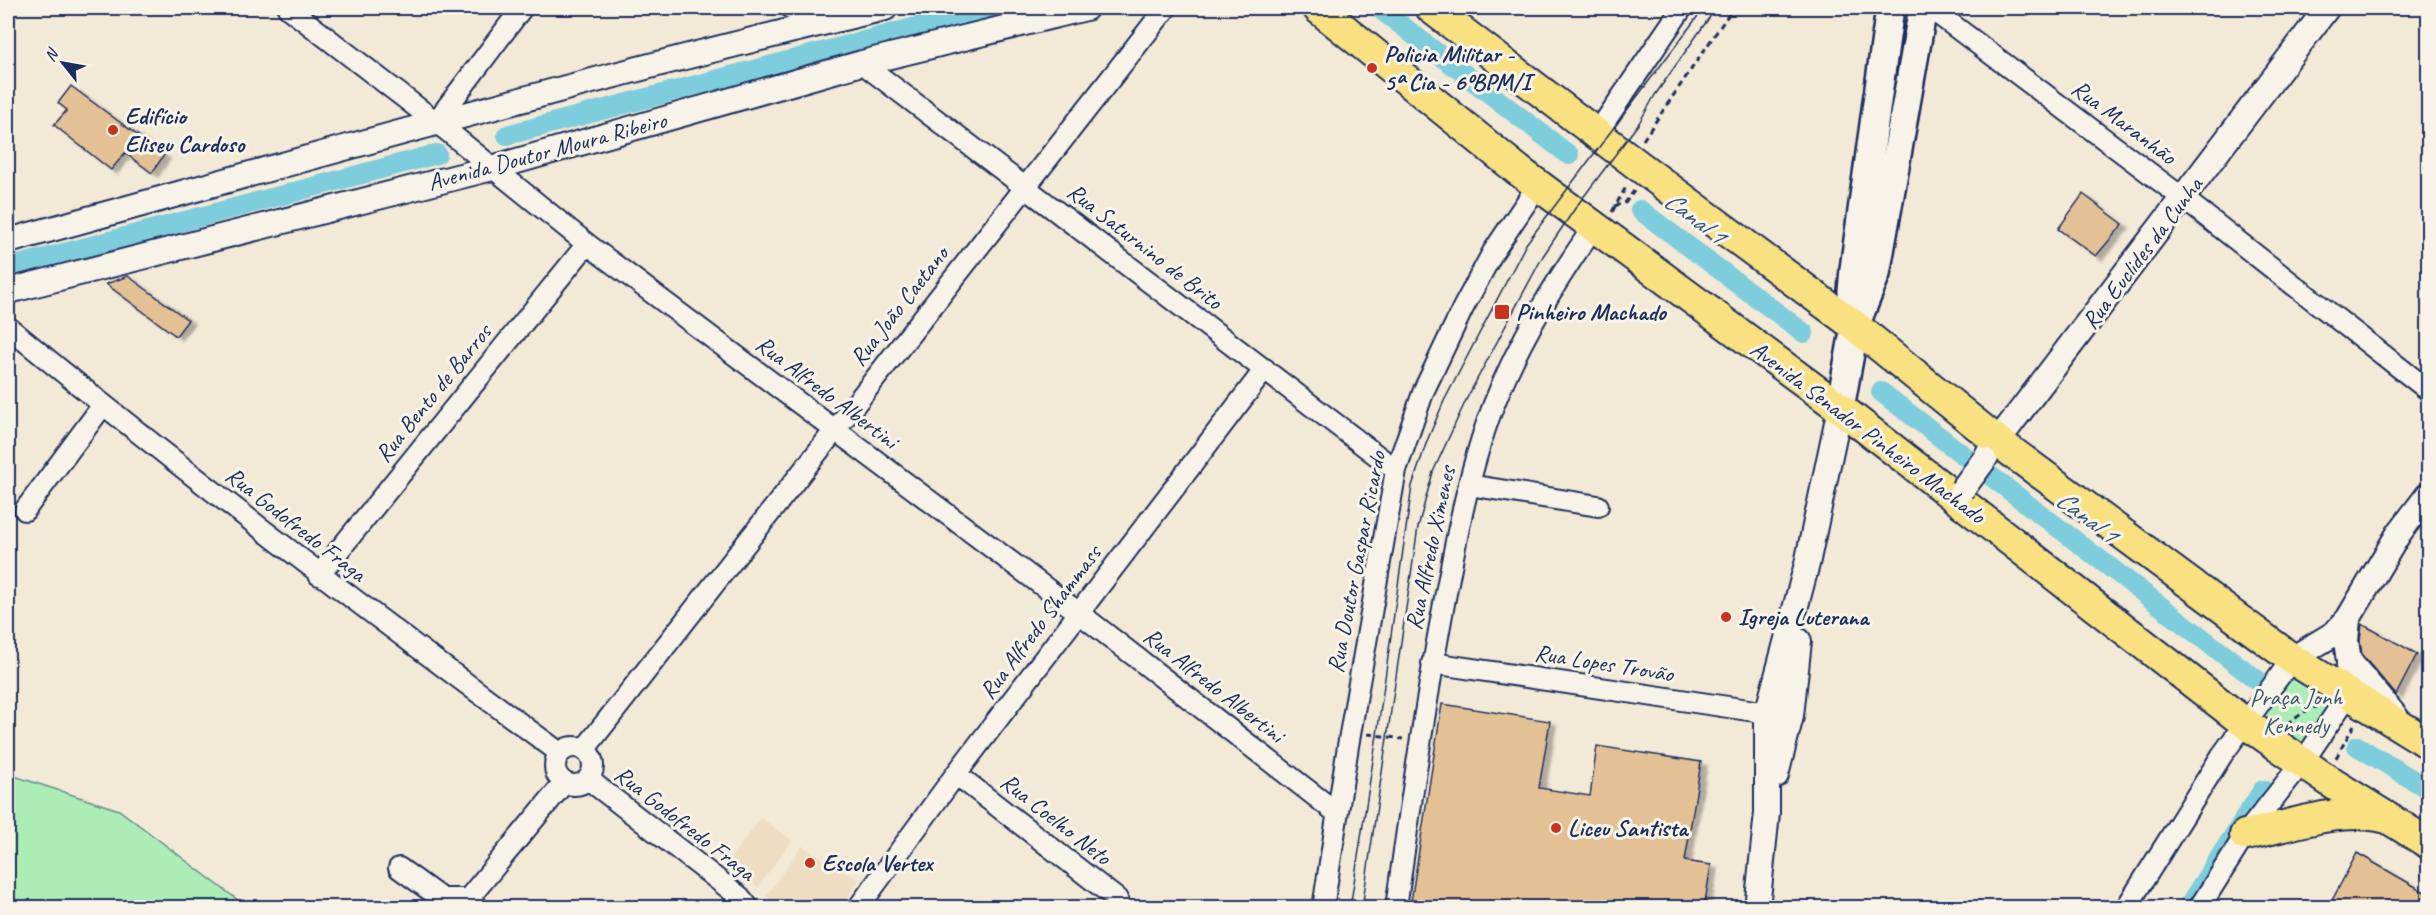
<svg xmlns="http://www.w3.org/2000/svg" width="2436" height="915" font-family="Caveat,sans-serif">
  <style>
    .built { fill: #eeddc3 }
    .green { fill: #acedb6; stroke: #648e8a; stroke-width: 1.5 }
    .lines { fill: none; stroke-linecap: round; stroke-linejoin: round }
    .canal { stroke: #7ecddc; stroke-width: 20 }
    .building { fill: #e4c195; stroke: #1b2f5e; stroke-width: 1.5; filter: url(#shadow) }
    .minor-casing { stroke: #1b2f5e; stroke-width: 24 }
    .tertiary-casing { stroke: #1b2f5e; stroke-width: 28 }
    .secondary-casing { stroke: #1b2f5e; stroke-width: 32 }
    .primary-casing { stroke: #1b2f5e; stroke-width: 34 }
    .path { stroke: #1b2f5e; stroke-width: 3; stroke-dasharray: 6 4.5; stroke-linecap: butt }
    .minor { stroke: #f7f3e8; stroke-width: 20 }
    .tertiary { stroke: #f7f3e8; stroke-width: 24 }
    .secondary { stroke: #f7f3e8; stroke-width: 27 }
    .primary { stroke: #f9e181; stroke-width: 30 }
    .tram { stroke: #1b2f5e; stroke-width: 1.5 }
    .tertiary-bridge-casing { stroke: #1b2f5e; stroke-width: 28; stroke-linecap: butt }
    .tertiary-bridge { stroke: #f7f3e8; stroke-width: 24 }
    .poi-dot { fill: #c8321e; stroke: #f7f3e8; stroke-width: 2 }
    .labels { text-anchor: middle; stroke-width: 6; stroke-linejoin: round; paint-order: stroke }
    .poi-label { font-size: 24px; font-weight: bold; fill: #1b2f5e; stroke: #f7f3e8; text-anchor: start }
    .street-label { font-size: 24px; fill: #1b2f5e; stroke: #f7f3e8 }
    .park-label { font-size: 24px; fill: #385570; stroke: #f7f3e8 }
    .water-label { font-size: 26px; font-style: italic; fill: #34567e; stroke: #f7f3e8 }
  </style>
  <defs>
    <filter id="shadow"><feDropShadow dx="6" dy="4" stdDeviation="1.5" flood-color="#0004"/></filter>
  </defs>
  <rect width="100%" height="100%" fill="#f3e9d7"/>
  <filter id="ink" filterUnits="userSpaceOnUse"><feTurbulence type="fractalNoise" baseFrequency=".0167" numOctaves="2"/><feDisplacementMap in="SourceGraphic" scale="12" xChannelSelector="R" yChannelSelector="G"/><feConvolveMatrix kernelMatrix="1 2 1 2 8 2 1 2 1" color-interpolation-filters="sRGB"/></filter>
  <g filter="url(#ink)">
    <path class="built" d="M761 818 792 840 758 887 728 862Z
      M802 846 859 880 841 907H776L766 896Z"/>
    <path class="green" d="M2292 669 2335 697 2299 752 2257 724Z
      M8 774 119 810 247 907H8Z"/>
    <g class="lines">
      <path class="canal" d="M1379 8 1569 155
        M507 135 989 8
        M1640 210 1804 333
        M8 268 437 154
        M1881 392 2261 683
        M2357 746 2428 789
        M2187 908 2263 790"/>
    </g>
    <path class="building" d="M71 86 164 155 152 173 125 153 111 170 54 125 67 110 58 103Z
      M2083 194 2123 224 2096 256 2058 229Z
      M128 276 188 320 176 336 106 284Z
      M2362 624 2417 654 2396 695 2362 655 2360 641Z
      M1442 704 1550 721 1539 788 1590 796 1597 746 1701 762 1685 861 1711 865 1704 908H1410Z
      M2357 853 2428 894V908H2328Z"/>
    <g class="lines">
      <g class="minor-casing">
        <path id="minor" d="M288 8 445 129 587 244 1079 613 1337 813
          M791 8 812 24
          M1930 8 2184 199 2428 390
          M862 63 1396 470
          M436 122 522 8
          M1597 133 1682 8
          M8 327C187 475 373 615 560 753
          M1469 485 1598 506
          M25 510 103 405
          M319 575 587 244
          M1432 663 1782 715
          M555 766a19 19 0 1 1 38 0a19 19 0 1 1-38 0Z
          M584 750 1166 8
          M956 774 1117 899 1120 908
          M588 779 740 897 749 908
          M399 868 442 899H468L478 908
          M468 899 564 783
          M858 908 956 774 1265 369
          M1323 908 1348 746 1396 470 1424 390 1463 308 1493 252 1538 185
          M1396 908C1412 792 1429 677 1452 562 1462 509 1474 455 1494 404 1519 340 1555 283 1594 226
          M2126 908 2222 755 2292 659
          M2199 908 2245 835 2307 756 2348 695"/>
      </g>
      <g class="tertiary-casing">
        <path id="tertiary" d="M8 241C299 161 590 77 885 8
          M8 291 492 168 862 63 1086 8
          M1987 455 2327 8
          M2292 659 2335 633 2348 619
          M2349 661 2396 717
          M2348 695 2349 661 2346 641 2348 619 2399 533 2428 495
          M1776 775 1791 716 1799 641
          M1757 908 1767 813V714L1807 564 1840 408"/>
      </g>
      <g class="secondary-casing">
        <path id="secondary" d="M1854 319 1852 291 1854 269 1890 8
          M1840 408 1855 326 1876 274 1923 8"/>
      </g>
      <g class="primary-casing">
        <path id="primary" d="M1318 8 1519 171 1840 408 2245 723 2335 785 2428 843
          M1431 8 1639 166 1855 326 1997 441 2292 659 2428 743
          M2245 835C2287 827 2340 806 2383 817"/>
      </g>
      <path class="path" d="M1643 140 1733 8
        M1614 206 1625 203 1634 191
        M1612 212 1626 187
        M2286 723C2298 719 2304 709 2317 707
        M1368 734 1403 739
        M2336 758 2354 725"/>
      <use href="#minor" class="minor"/>
      <use href="#tertiary" class="tertiary"/>
      <use href="#secondary" class="secondary"/>
      <use href="#primary" class="primary"/>
      <path class="tram" d="M1350 908 1377 735 1412 486 1427 441 1444 401 1526 244 1704 8
        M1362 908 1418 527 1433 472 1467 398 1543 256 1576 207 1639 123 1655 95 1716 8"/>
      <g class="tertiary-bridge-casing">
        <path id="tertiary-bridge" d="M1962 490 1984 460"/>
      </g>
      <use href="#tertiary-bridge" class="tertiary-bridge"/>
    </g>
  </g>
  <g class="poi-dot">
    <circle cx="1372" cy="68" r="6"/>
    <circle cx="113" cy="130" r="6"/>
    <rect x="1494" y="304" width="16" height="16" rx="3"/>
    <circle cx="1726" cy="617" r="6"/>
    <circle cx="1556" cy="828" r="6"/>
    <circle cx="810" cy="863" r="6"/>
  </g>
  <g class="labels">
    <g class="poi-label">
      <text x="1384" y="62">Policia Militar -<tspan x="1384" dy="28">5ª Cia - 6ºBPM/I</tspan></text>
      <text x="125" y="124">Edifício<tspan x="125" dy="28">Eliseu Cardoso</tspan></text>
      <text x="1516" y="320">Pinheiro Machado</text>
      <text x="1738" y="625">Igreja Luterana</text>
      <text x="1568" y="836">Liceu Santista</text>
      <text x="822" y="871">Escola Vertex</text>
    </g>
    <g class="street-label">
      <text transform="translate(2124 122) rotate(37)" y="8">Rua Maranhão</text>
      <text transform="translate(547 151) rotate(-15)" y="8">Avenida Doutor Moura Ribeiro</text>
      <text transform="translate(1145 246) rotate(38)" y="8">Rua Saturnino de Brito</text>
      <text transform="translate(2142 253) rotate(-53)" y="8">Rua Euclides da Cunha</text>
      <text transform="translate(899 306) rotate(-52)" y="8">Rua João Caetano</text>
      <text transform="translate(827 392) rotate(37)" y="8">Rua Alfredo Albertini</text>
      <text transform="translate(433 393) rotate(-51)" y="8">Rua Bento de Barros</text>
      <text transform="translate(1868 432) rotate(37)" y="8">Avenida Senador Pinheiro Machado</text>
      <text transform="translate(296 524) rotate(38)" y="8">Rua Godofredo Fraga</text>
      <text transform="translate(1430 548) rotate(-78)" y="8">Rua Alfredo Ximenes</text>
      <text transform="translate(1356 562) rotate(-79)" y="8">Rua Doutor Gaspar Ricardo</text>
      <text transform="translate(1040 622) rotate(-53)" y="8">Rua Alfredo Shammass</text>
      <text transform="translate(1604 663) rotate(9)" y="8">Rua Lopes Trovão</text>
      <text transform="translate(1214 685) rotate(38)" y="8">Rua Alfredo Albertini</text>
      <text transform="translate(1056 819) rotate(38)" y="8">Rua Coelho Neto</text>
      <text transform="translate(685 823) rotate(38)" y="8">Rua Godofredo Fraga</text>
    </g>
    <g class="park-label">
      <text x="2296" y="705">Praça Jonh<tspan x="2296" dy="28">Kennedy</tspan></text>
    </g>
    <g class="water-label">
      <text transform="translate(1695 217) rotate(37)" y="9">Canal 1</text>
      <text transform="translate(2087 516) rotate(37)" y="9">Canal 1</text>
    </g>
  </g>
  <rect width="2436" height="915" fill="none" stroke="#f7f3e8" stroke-width="30"/>
  <rect x="15" y="15" width="2406" height="885" fill="none" stroke="#1b2f5e" stroke-width="2" filter="url(#ink)"/>
  <g transform="translate(63 63) rotate(301)" stroke="#f7f3e8" stroke-width="4.5" paint-order="stroke">
  <path d="M0-4.5L10 22L0 15L-10 22Z" fill="#1b2f5e"/>
  <text y="-9" font-size="16" font-weight="bold" text-anchor="middle" fill="#1b2f5e">N</text>
  </g>
</svg>
